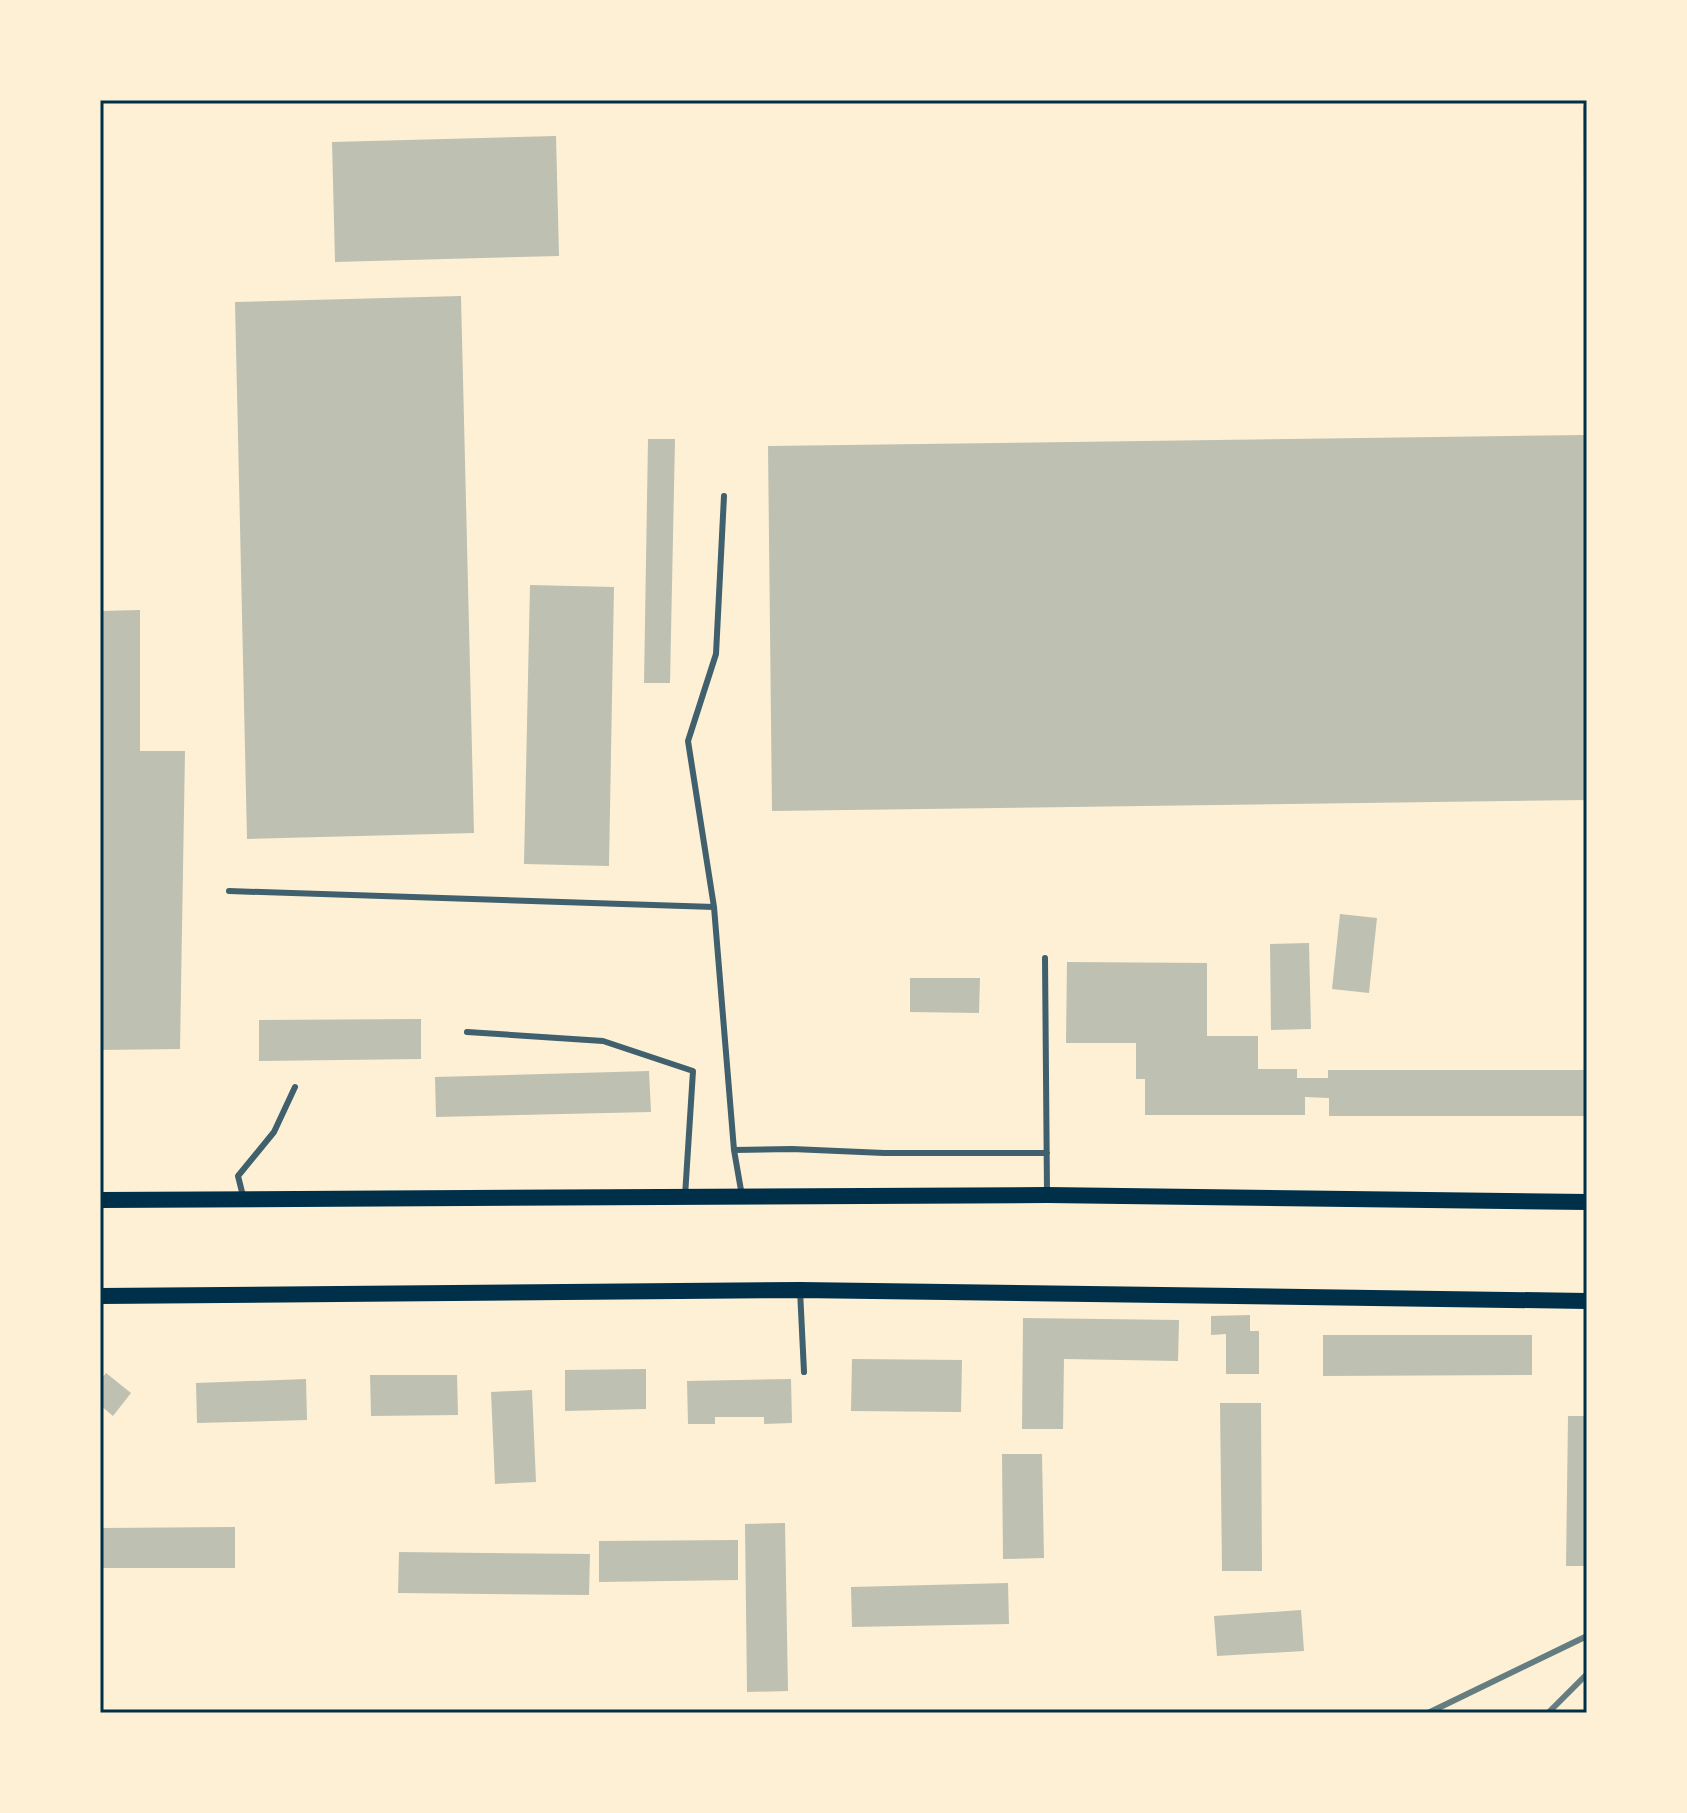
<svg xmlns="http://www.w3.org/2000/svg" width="1687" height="1813" font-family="Raleway,sans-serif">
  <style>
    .building { fill: #bec0b2 }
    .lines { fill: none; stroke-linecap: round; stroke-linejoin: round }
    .service { stroke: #3f606c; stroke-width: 6 }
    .secondary { stroke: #003049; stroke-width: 16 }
    .rail { stroke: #657d81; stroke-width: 6 }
    .neatline { fill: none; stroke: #003049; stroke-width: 3 }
  </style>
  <rect width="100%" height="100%" fill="#fdf0d5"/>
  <path class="building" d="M1583 107H1587V201H1584Z
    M556 136 559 256 335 262 332 142Z
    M461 296 474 833 247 839 235 302Z
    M1587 435V800L772 811 768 446Z
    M648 439H675L670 683H644Z
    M530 585 614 587 609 866 524 864Z
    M140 610V751H185L180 1049 100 1050V611Z
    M1340 914 1377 918 1369 993 1332 989Z
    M1309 943 1311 1029 1271 1030 1270 944Z
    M1067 962 1207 963V1036H1258V1069H1297V1078H1328V1070H1587V1116H1329V1098L1305 1097V1115H1145V1079H1136V1043H1066Z
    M910 978H980L979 1013 910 1012Z
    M421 1019V1059L259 1061V1020Z
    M649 1071 651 1112 436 1117 435 1077Z
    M1250 1315V1331H1259V1374H1226V1334L1211 1335V1316Z
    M1023 1318 1179 1320 1178 1361 1064 1359 1063 1429H1022Z
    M1323 1335H1532V1375L1323 1376Z
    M852 1359 962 1360 961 1412 851 1411Z
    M646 1369V1409L565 1411V1370Z
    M106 1373 131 1393 113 1416 100 1405V1380Z
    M370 1375H457L458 1415 371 1416Z
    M306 1379 307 1420 197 1423 196 1383Z
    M791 1379 792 1423 764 1424V1417H715V1424H688L687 1381Z
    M532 1390 536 1482 495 1484 491 1392Z
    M1220 1403H1261L1262 1571H1222Z
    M1568 1416H1587V1566H1566Z
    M1002 1454H1042L1044 1558 1003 1559Z
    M785 1523 788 1691 747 1692 745 1524Z
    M235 1527V1568H102V1528Z
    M738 1540V1580L599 1582V1541Z
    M399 1552 590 1554 589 1595 398 1593Z
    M1008 1583 1009 1624 852 1627 851 1587Z
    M1301 1610 1304 1651 1217 1656 1214 1616Z"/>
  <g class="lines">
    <path class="service" d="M229 891 714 907 688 741 716 654 724 496
      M714 907 734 1150 742 1196
      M1045 958 1047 1192
      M467 1032 603 1041 693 1071 685 1196
      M734 1150 792 1149 884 1153H1047
      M243 1196 238 1176 274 1132 295 1087
      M800 1290 804 1372"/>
    <path class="secondary" d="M100 1200 1047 1195 1587 1202
      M100 1296 800 1290 1587 1301"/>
    <path class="rail" d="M1428 1713 1587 1636
      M1548 1713 1587 1674"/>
  </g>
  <rect width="1687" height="1813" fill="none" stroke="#fdf0d5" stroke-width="204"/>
  <rect x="102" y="102" width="1483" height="1609" class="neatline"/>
</svg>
